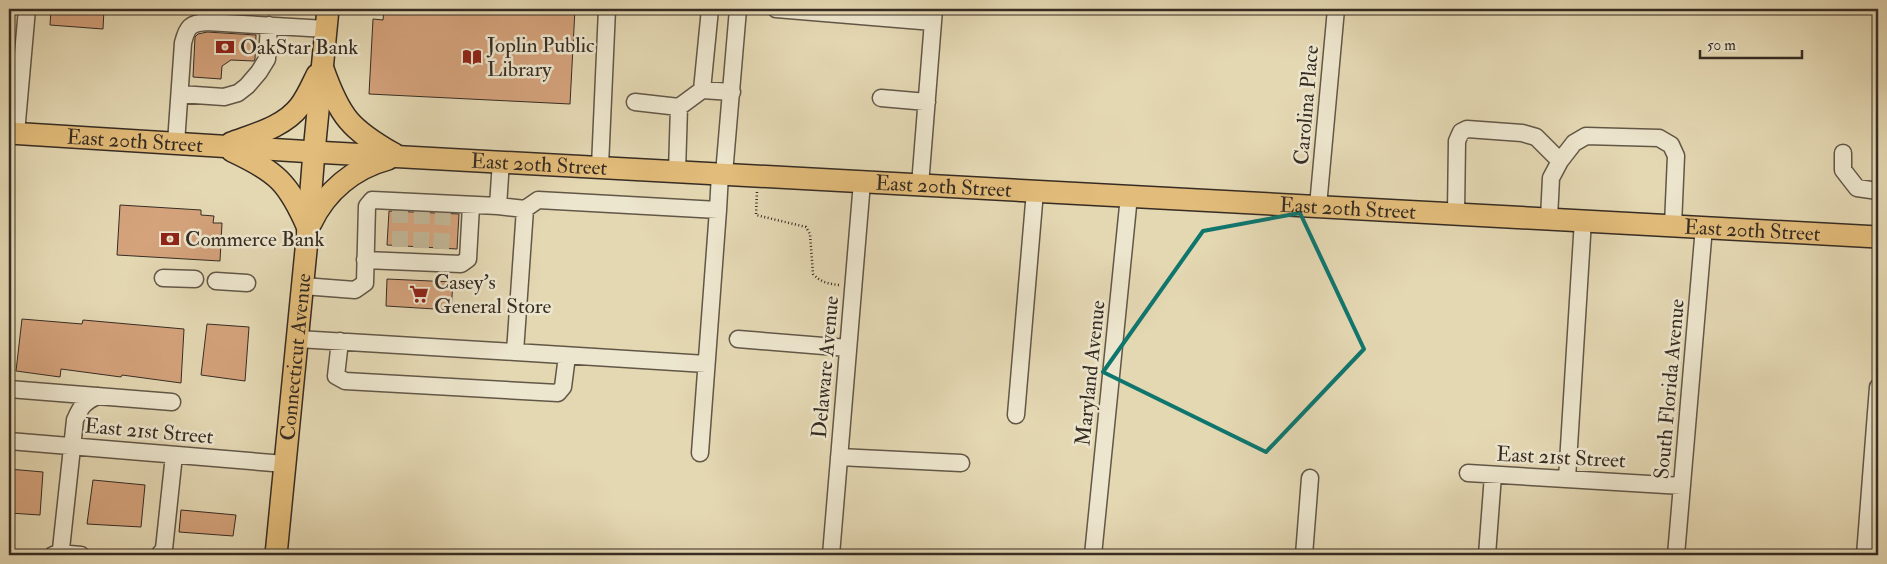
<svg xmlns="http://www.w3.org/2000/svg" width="1887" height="564" font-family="'IM FELL Double Pica',serif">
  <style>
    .building { fill: #d4a27b; stroke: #362c23 }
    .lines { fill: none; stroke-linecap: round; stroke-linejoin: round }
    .minor-tunnel { stroke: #c1b696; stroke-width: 16; stroke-dasharray: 16 8; stroke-linecap: butt }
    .minor-casing { stroke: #625747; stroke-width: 19 }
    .major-casing { stroke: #362c23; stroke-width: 24 }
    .path { stroke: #362c23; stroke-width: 2.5; stroke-dasharray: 1 2.5; stroke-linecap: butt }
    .minor { stroke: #ede6ce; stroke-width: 16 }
    .major { stroke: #e2bc7a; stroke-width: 21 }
    .marked { fill: none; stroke: #0f766e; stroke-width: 4; stroke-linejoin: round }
    .labels { text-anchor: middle; stroke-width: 5; stroke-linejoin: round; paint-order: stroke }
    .poi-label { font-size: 21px; fill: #362c23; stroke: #ede6ce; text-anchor: start }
    .street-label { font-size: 21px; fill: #362c23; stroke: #ede6ce }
  </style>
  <rect width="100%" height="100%" fill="#e4d8b3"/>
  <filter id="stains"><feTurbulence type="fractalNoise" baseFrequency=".004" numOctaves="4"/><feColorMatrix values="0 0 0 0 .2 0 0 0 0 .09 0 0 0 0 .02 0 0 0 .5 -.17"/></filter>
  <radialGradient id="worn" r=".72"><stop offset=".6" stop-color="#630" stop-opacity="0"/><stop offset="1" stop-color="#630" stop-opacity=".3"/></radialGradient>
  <path class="building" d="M51 9H104L103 29 50 25Z
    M384 9H575L570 104 369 94 373 19 383 20Z
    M207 32 256 35 255 59 254 61 231 60 222 66 221 79 193 77 195 37 198 34Z
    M120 205 201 210V215L214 216 213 223H222L220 261 117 255Z
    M389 211 459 214 457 249 387 245Z
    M387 279 453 282 451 310 386 306Z
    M22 319 82 324 83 320 184 329 181 383 122 375 121 377 61 369 60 377 16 371Z
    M207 324 249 327 245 381 201 375Z
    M9 469 43 472 40 515 9 513Z
    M93 480 145 485 141 527 87 524Z
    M181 510 236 515 233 536 179 532Z"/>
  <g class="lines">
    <path class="minor-tunnel" d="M400 247V207
      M421 248 422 209
      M441 249 443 211"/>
    <g class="minor-casing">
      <path id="minor" d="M776 9 933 22
        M702 90 710 9
        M180 94 224 97 238 93 247 86 259 72 267 59 269 25
        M881 98 927 102
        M635 102 679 107 702 90 732 92
        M16 133 27 9
        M176 143 183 43C187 27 190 23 207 22L326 29
        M1843 153V170L1857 188 1878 191
        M600 166 607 9
        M677 171 679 107
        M724 174 738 9
        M920 185 934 9
        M498 206 525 209 538 200 718 210 720 174
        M1318 206 1336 9
        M525 209 515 352 706 364
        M1456 213 1457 141 1461 132 1467 129 1522 133 1536 137 1560 161
        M1549 218 1551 178 1560 161 1574 143 1586 136 1659 138 1671 145 1676 156 1673 225
        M365 260 461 264 468 259 471 206
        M163 278 195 279
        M216 281 247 283
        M303 286 355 290 365 283 367 206 372 200 498 206 501 161
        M298 339 515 352
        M738 339 848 348
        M340 341 336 376 345 381 558 393 563 387 567 356
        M9 389 172 402
        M1016 415 1035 191
        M9 441 285 464
        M700 453 718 210
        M839 457 961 463
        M1468 473 1682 486
        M1567 479 1583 220
        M59 553 81 555
        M53 555 59 553 61 549 75 420C81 406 84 402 98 396
        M159 555 164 549 174 455
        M831 555 862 182
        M1093 555 1129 196
        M1304 555 1310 478
        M1487 555 1493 475
        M1676 555 1704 227
        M1865 555 1878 387"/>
    </g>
    <g class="major-casing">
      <g id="major">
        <path d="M323 69C340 117 350 129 394 154"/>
        <path id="s1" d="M9 133 314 152 1878 237"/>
        <path d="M231 143C255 134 284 127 300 106 307 97 312 85 317 75"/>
        <path d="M232 151C277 172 288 182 308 228"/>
        <path d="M311 223C326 191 354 168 388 159"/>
        <path id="s2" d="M276 555 307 240 314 152 328 9"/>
      </g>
    </g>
    <path class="path" d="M1875 9 1874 21 1878 40
      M757 192 756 215 806 227 810 234 813 274C820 282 829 284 839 285"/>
    <use href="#minor" class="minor"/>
    <use href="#major" class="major"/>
  </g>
  <path class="marked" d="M1300 213 1364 349 1266 452 1103 372 1203 231Z"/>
  <defs>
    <g id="bank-bare" transform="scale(1.5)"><path d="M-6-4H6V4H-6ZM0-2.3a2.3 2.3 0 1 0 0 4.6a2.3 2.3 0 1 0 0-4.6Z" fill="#8f2418" stroke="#ede6ce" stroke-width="2.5" paint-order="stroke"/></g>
    <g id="library-bare" transform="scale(1.5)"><path d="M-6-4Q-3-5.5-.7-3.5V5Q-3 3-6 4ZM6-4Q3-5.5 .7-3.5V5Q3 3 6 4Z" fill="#8f2418" stroke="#ede6ce" stroke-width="2.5" paint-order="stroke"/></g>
    <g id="supermarket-bare" transform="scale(1.5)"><path d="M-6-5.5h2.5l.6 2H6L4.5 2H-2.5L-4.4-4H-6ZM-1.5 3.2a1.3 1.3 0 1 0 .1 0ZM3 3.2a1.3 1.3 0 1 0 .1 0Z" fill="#8f2418" stroke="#ede6ce" stroke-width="2.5" paint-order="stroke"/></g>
  </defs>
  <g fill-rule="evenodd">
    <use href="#bank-bare" x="225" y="47"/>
    <use href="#library-bare" x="472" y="57"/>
    <use href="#bank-bare" x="170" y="239"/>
    <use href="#supermarket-bare" x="419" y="294"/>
  </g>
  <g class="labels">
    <g class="poi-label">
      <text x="487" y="52">Joplin Public<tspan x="487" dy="24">Library</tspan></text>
      <text x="240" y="54">OakStar Bank</text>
      <text x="185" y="246">Commerce Bank</text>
      <text x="434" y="289">Casey's<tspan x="434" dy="24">General Store</tspan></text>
    </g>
    <g class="street-label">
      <text transform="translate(1306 105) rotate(-85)" y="7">Carolina Place</text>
      <text dy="7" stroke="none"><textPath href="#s1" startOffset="126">East 20th Street</textPath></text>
      <text dy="7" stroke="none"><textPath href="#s1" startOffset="531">East 20th Street</textPath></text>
      <text dy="7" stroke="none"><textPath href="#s1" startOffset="936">East 20th Street</textPath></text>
      <text dy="7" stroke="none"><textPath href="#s1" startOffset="1341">East 20th Street</textPath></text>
      <text dy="7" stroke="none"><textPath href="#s1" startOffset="1746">East 20th Street</textPath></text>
      <text dy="7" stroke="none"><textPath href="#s2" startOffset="199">Connecticut Avenue</textPath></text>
      <text transform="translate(825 367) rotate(-85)" y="7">Delaware Avenue</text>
      <text transform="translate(1090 373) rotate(-84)" y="7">Maryland Avenue</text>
      <text transform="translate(1669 389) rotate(-85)" y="7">South Florida Avenue</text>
      <text transform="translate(149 431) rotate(5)" y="7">East 21st Street</text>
      <text transform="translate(1561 457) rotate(3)" y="7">East 21st Street</text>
    </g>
  </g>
  <rect width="1887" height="564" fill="none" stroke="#e4d8b3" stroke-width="30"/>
  <rect x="10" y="10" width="1867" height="544" fill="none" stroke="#362c23" stroke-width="2.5"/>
  <rect x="15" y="15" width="1857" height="534" fill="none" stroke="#362c23"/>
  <path d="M1700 50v8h102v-8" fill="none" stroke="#362c23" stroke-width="2.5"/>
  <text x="1707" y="50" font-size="15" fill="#362c23" stroke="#ede6ce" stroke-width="4" paint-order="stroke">50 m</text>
  <rect width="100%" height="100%" filter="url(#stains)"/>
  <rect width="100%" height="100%" fill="url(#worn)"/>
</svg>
